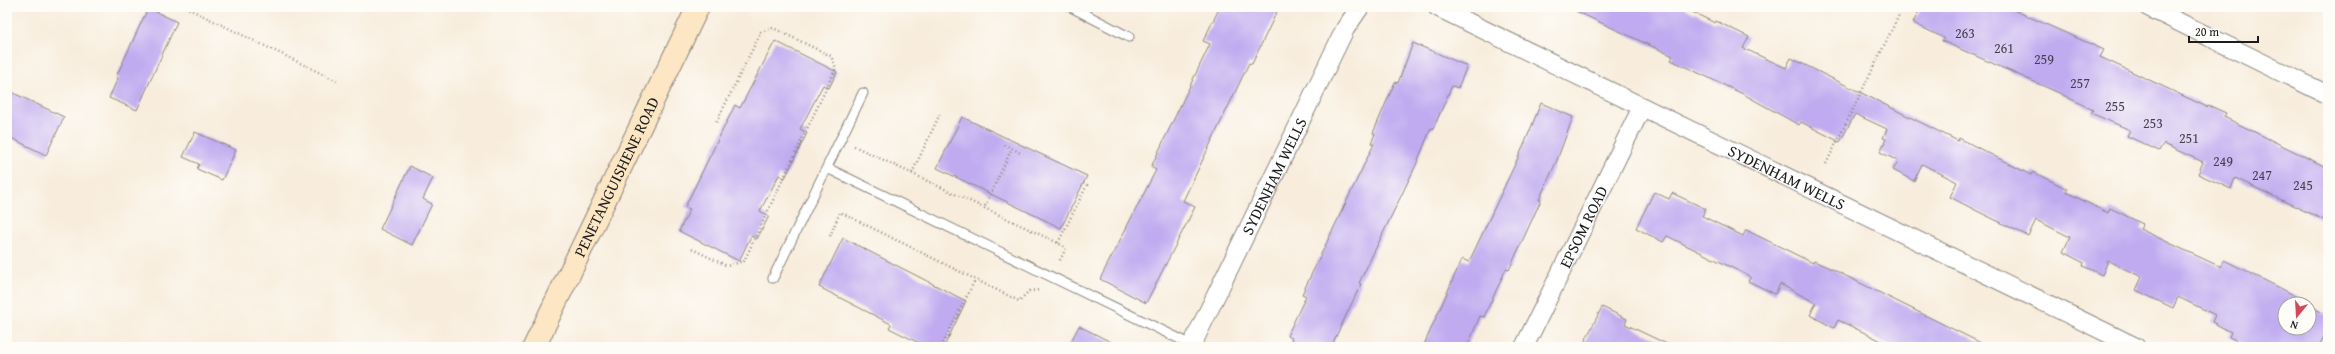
<svg xmlns="http://www.w3.org/2000/svg" width="2335" height="354" font-family="'Gentium Book Plus',serif">
  <style>
    .building { fill: #c0abf0 }
    .lines { fill: none; stroke-linecap: round; stroke-linejoin: round }
    .service-casing { stroke: #8a847c; stroke-width: 11 }
    .minor-casing { stroke: #8a847c; stroke-width: 20 }
    .secondary-casing { stroke: #8a847c; stroke-width: 24 }
    .path { stroke: #8a847c; stroke-width: 2.5; stroke-dasharray: 1 3; stroke-linecap: butt }
    .service { stroke: #fff; stroke-width: 9 }
    .minor { stroke: #fff; stroke-width: 18 }
    .secondary { stroke: #fce6c4; stroke-width: 22 }
    .labels { text-anchor: middle; stroke-width: 3.5; stroke-linejoin: round; paint-order: stroke }
    .number-label { font-size: 14px; fill: #454051 }
    .street-label { font-size: 16px; fill: #1c1c1c; stroke: #fdfcf7 }
  </style>
  <rect width="100%" height="100%" fill="#fdfcf7"/>
  <filter id="ink" filterUnits="userSpaceOnUse"><feTurbulence type="fractalNoise" baseFrequency=".025" numOctaves="2"/><feDisplacementMap in="SourceGraphic" scale="8" xChannelSelector="R" yChannelSelector="G"/><feConvolveMatrix kernelMatrix="1 2 1 2 8 2 1 2 1" color-interpolation-filters="sRGB"/></filter>
  <filter id="wash" filterUnits="userSpaceOnUse"><feTurbulence type="fractalNoise" baseFrequency=".012" numOctaves="4" result="noise"/><feDisplacementMap in="SourceGraphic" scale="16" xChannelSelector="R" yChannelSelector="G"/><feGaussianBlur stdDeviation="0.9" result="paint"/><feColorMatrix in="noise" values="0 0 0 0 0 0 0 0 0 0 0 0 0 0 0 0 0 1.4 0 .05"/><feComposite in="paint" operator="in"/></filter>
  <g filter="url(#wash)">
    <rect width="100%" height="100%" fill="#f8eddd"/>
    <g id="blocks">
      <path class="building" d="M1220 7H1279L1252 64 1249 63 1183 201 1195 207 1146 303 1100 279 1156 170 1151 167 1210 44 1203 41Z
        M1567 7H1682L1715 23 1716 21 1749 37 1743 48 1786 68 1791 58 1958 141 1959 138 2031 175 2033 172 2067 189 2066 192 2108 213 2110 208 2143 224 2140 229 2182 249 2221 267 2224 260 2296 296 2308 304H2285V328H2309V305L2328 316V330L2318 347H2250L2229 337 2231 332 2212 322 2215 315 2178 297 2173 308 2136 290 2142 277 2108 261 2102 275 2083 266 2084 263 2063 252 2070 237 2036 220 2028 236 1979 212 1950 197 1957 182 1922 164 1914 181 1893 170 1898 161 1880 152 1886 139 1883 138 1887 129 1855 114 1840 142 1801 122 1799 125 1743 94 1671 60 1673 56Z
        M1921 7H2007L2104 50 2100 57 2207 107 2208 105 2226 113 2224 117 2328 168V222L2235 178 2231 189 2198 174 2203 162 2163 144 2159 151 2127 136 2130 130 2091 113 2093 110 2057 92 1942 41 1944 38 1913 23Z
        M148 8 177 22 137 110 109 98 118 78 116 77Z
        M775 41 837 72 829 88 823 85 800 129 807 133 785 178 779 175 760 211 769 216 757 239 751 236 739 261 679 231 690 209 685 207 735 105 740 108Z
        M1413 43 1467 66 1458 88 1452 86 1433 129 1431 128 1416 165 1359 283 1361 284 1331 347H1288L1292 338 1287 336 1306 296 1302 294 1374 144 1371 143 1375 134 1373 133 1395 82 1398 83Z
        M7 90 64 117 46 155 7 136Z
        M1541 103 1573 117 1557 160 1539 200H1541L1509 270 1506 269 1484 317 1480 316 1467 347H1423L1462 259 1469 262 1524 145Z
        M962 117 1087 176 1061 228 937 168Z
        M195 132 236 150 222 180 197 169 199 164 183 157Z
        M410 166 433 178 423 199 432 204 412 245 380 229Z
        M1654 192 1669 199 1672 193 1706 209 1702 216 1743 236 1746 230 1813 263 1814 261 1834 270 1989 347H1894L1838 320 1834 328 1810 315 1816 303 1780 284 1775 294 1748 281 1751 277 1667 236 1663 242 1636 228Z
        M843 238 966 301 944 347H927L889 328 891 324 819 287Z
        M1602 307 1627 319 1625 324 1673 347H1582Z
        M1079 326 1121 347H1068Z"/>
    </g>
  </g>
  <g filter="url(#ink)">
    <use href="#blocks" fill-opacity="0" stroke="#8a847c" stroke-width="1"/>
    <g class="lines">
      <g class="service-casing">
        <path id="service" d="M1071 7 1129 37
          M827 168 1192 345
          M773 278 863 93"/>
      </g>
      <g class="minor-casing">
        <g id="minor">
          <path id="s1" d="M1437 7 2136 347"/>
          <path d="M2148 7 2328 95"/>
          <path id="s2" d="M1191 347 1345 29 1360 7"/>
          <path id="s3" d="M1524 347 1642 107"/>
        </g>
      </g>
      <g class="secondary-casing">
        <g id="secondary">
          <path id="s4" d="M534 347 698 7"/>
        </g>
      </g>
      <path class="path" d="M185 7 337 81
        M1004 145 1012 148
        M854 146 1058 243 1066 248 1059 262
        M1826 164 1903 7
        M912 173 940 114
        M985 206 1012 148 1020 153
        M830 236 840 212 1019 301 1029 291 1040 290
        M1058 243 1087 185 1081 182
        M692 249 727 266 744 261 836 68 831 56 773 28 761 32 716 123
        M941 347 975 280"/>
      <use href="#service" class="service"/>
      <use href="#minor" class="minor"/>
      <use href="#secondary" class="secondary"/>
    </g>
  </g>
  <g class="labels">
    <g class="number-label">
      <text x="1965" y="38">263</text>
      <text x="2004" y="53">261</text>
      <text x="2044" y="64">259</text>
      <text x="2080" y="88">257</text>
      <text x="2115" y="111">255</text>
      <text x="2153" y="128">253</text>
      <text x="2189" y="143">251</text>
      <text x="2223" y="166">249</text>
      <text x="2262" y="180">247</text>
      <text x="2303" y="190">245</text>
    </g>
    <g class="street-label">
      <text dy="6" stroke="none"><textPath href="#s2" startOffset="190">SYDENHAM WELLS</textPath></text>
      <text dy="6" stroke="none"><textPath href="#s4" startOffset="189">PENETANGUISHENE ROAD</textPath></text>
      <text dy="6" stroke="none"><textPath href="#s1" startOffset="389">SYDENHAM WELLS</textPath></text>
      <text dy="6" stroke="none"><textPath href="#s3" startOffset="134">EPSOM ROAD</textPath></text>
    </g>
  </g>
  <rect width="2335" height="354" fill="none" stroke="#fdfcf7" stroke-width="24"/>
  <g transform="translate(2297 316) rotate(198)"><circle r="19" fill="#fdfcf7" stroke="#a3a29f"/>
  <path d="M0-3L7 15L0 10L-7 15Z" fill="#d1495b"/>
  <text y="-6" font-size="11" font-weight="bold" text-anchor="middle" fill="#1c1c1c">N</text>
  </g>
  <path d="M2189 36v6h69v-6" fill="none" stroke="#1c1c1c" stroke-width="2"/>
  <text x="2195" y="36" font-size="12" fill="#1c1c1c" stroke="#fdfcf7" stroke-width="3" paint-order="stroke">20 m</text>
</svg>
